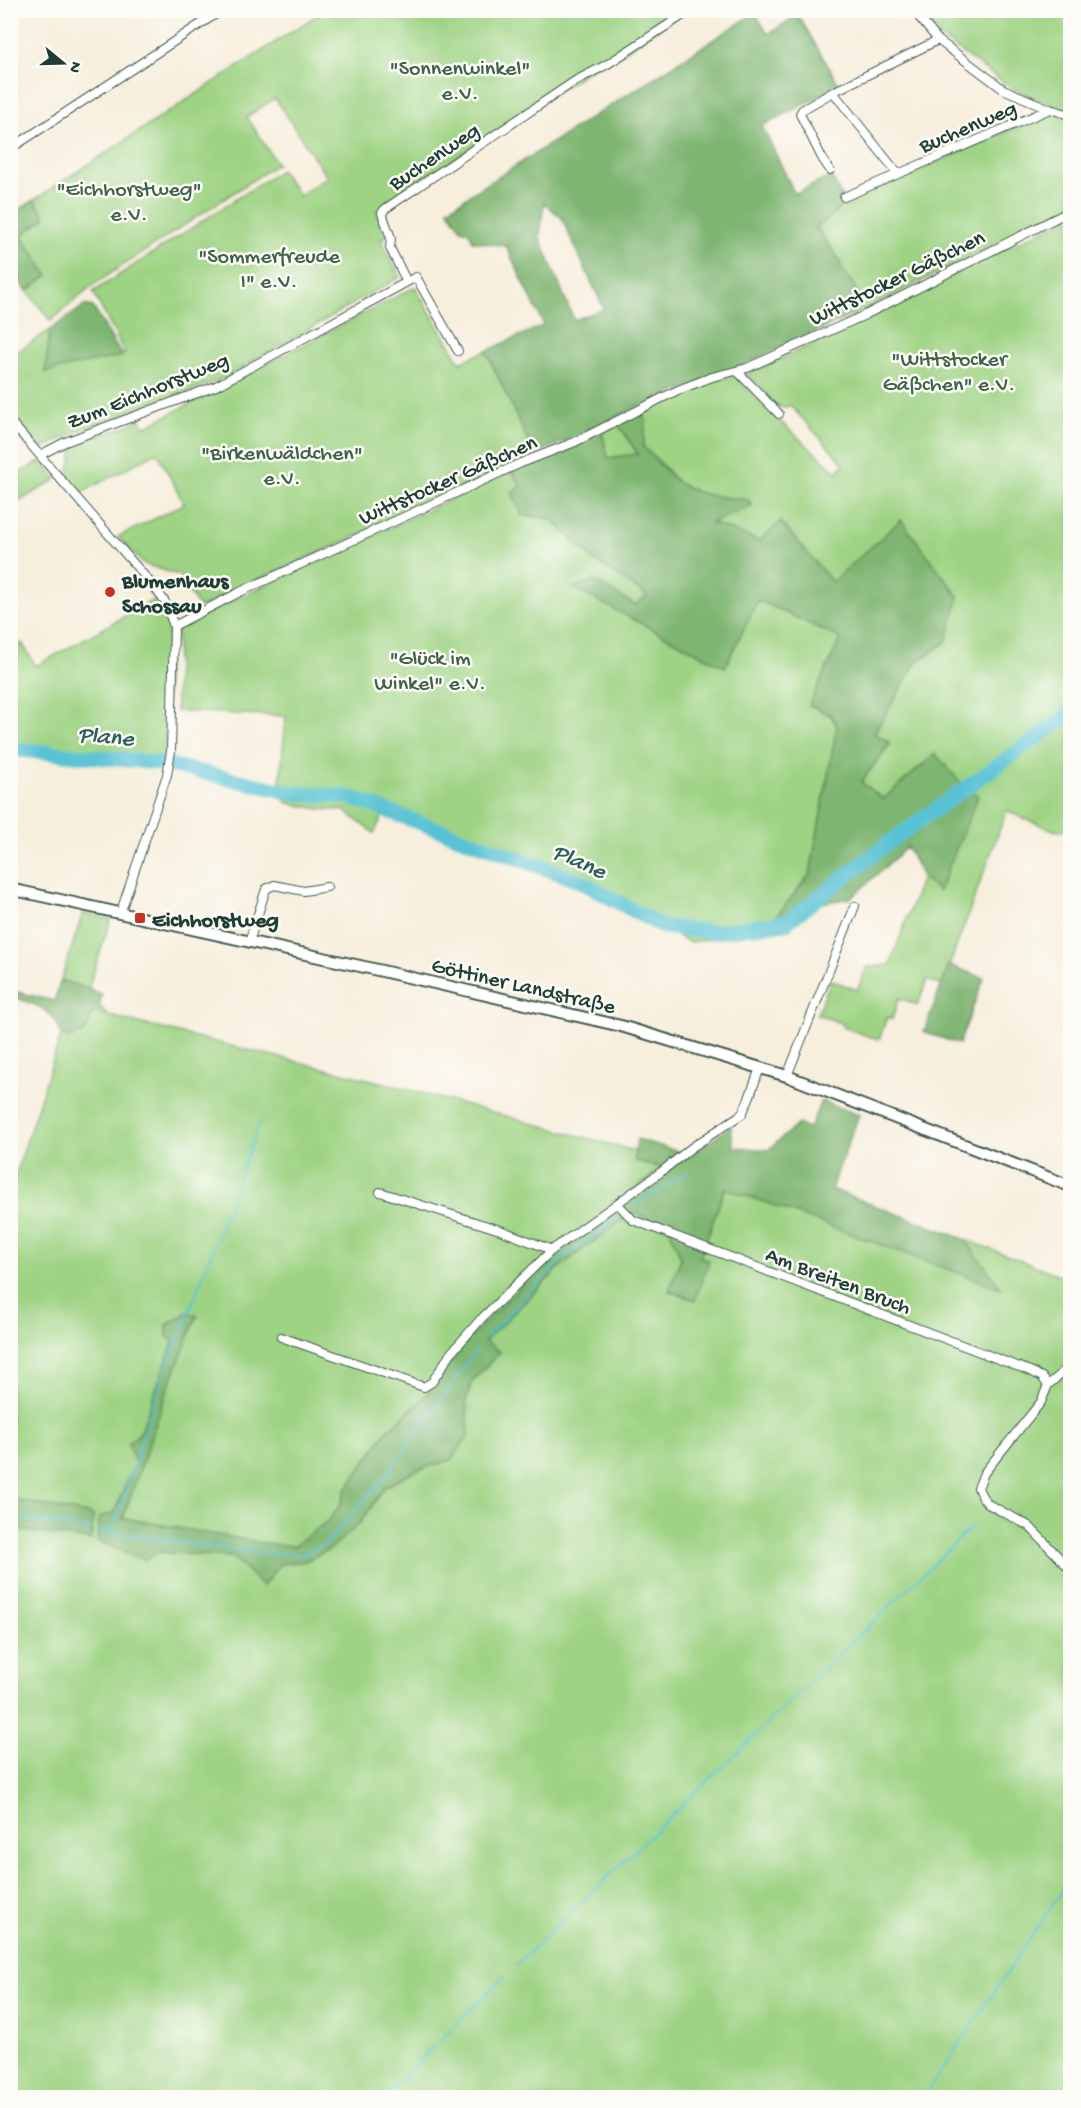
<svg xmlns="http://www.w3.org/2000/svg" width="1081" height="2108" font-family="'Gochi Hand',sans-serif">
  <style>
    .green { fill: #9ed383; stroke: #5e885c; stroke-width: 1.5 }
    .forest { fill: #7eb571; stroke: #4e7952; stroke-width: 1.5; fill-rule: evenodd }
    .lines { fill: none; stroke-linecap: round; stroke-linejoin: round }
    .stream { stroke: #58c2d4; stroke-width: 2 }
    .river { stroke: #58c2d4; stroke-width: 15 }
    .street-casing { stroke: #3f584d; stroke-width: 10 }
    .secondary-casing { stroke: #3f584d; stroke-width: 14 }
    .street { stroke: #fff; stroke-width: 8 }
    .secondary { stroke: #fff; stroke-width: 10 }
    .poi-dot { fill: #c8321e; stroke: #fdfcf7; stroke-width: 2 }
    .labels { text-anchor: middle; stroke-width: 5; stroke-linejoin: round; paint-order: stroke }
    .park-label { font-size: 22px; fill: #3f6248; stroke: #fdfcf7 }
    .street-label { font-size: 22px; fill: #1f3d34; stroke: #fdfcf7 }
    .poi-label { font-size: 22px; font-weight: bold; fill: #1f3d34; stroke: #fdfcf7; text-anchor: start }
    .water-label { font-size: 24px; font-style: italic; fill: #2d5e5c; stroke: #fdfcf7 }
  </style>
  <rect width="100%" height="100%" fill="#fdfcf7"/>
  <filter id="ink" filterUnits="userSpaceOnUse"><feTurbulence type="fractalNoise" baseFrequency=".0167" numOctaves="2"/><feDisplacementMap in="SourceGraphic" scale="12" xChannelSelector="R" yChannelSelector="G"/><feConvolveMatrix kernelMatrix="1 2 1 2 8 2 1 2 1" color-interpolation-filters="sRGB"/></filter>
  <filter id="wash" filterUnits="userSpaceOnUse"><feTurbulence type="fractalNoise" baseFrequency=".008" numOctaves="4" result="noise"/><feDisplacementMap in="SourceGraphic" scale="24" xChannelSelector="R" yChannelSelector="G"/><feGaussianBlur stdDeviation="1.35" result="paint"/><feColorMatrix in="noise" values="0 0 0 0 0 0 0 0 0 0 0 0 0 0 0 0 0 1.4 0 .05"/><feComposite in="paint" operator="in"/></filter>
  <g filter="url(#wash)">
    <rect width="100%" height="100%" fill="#f7eedc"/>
    <path class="green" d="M686 10 609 62 604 60 376 211 387 236 381 239 400 277 222 379C164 403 103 417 47 446L42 448 37 445 11 415 10 357 50 330 46 372 125 353 93 292 281 170 299 196 327 177 275 98 247 117 277 164 90 287 51 321 27 291 48 275 21 235 45 217 34 200 323 11Z
      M918 11H1070V207L856 314 850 302 860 295 839 265 840 261 816 226 827 220 845 202 1046 114 1052 105 1010 87 940 37Z
      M1070 217V828L1056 831 1020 817 1007 810 942 985 927 980 918 1005 899 998 892 1019 887 1017 879 1040 843 1027V1024L817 1014 831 980 857 990 867 967 890 965 922 877 939 890 962 784 935 755 883 799 861 782 890 744 874 733 917 661 946 642 832 582 781 523 759 541 710 522 752 506 748 500 708 496 678 483 659 461 643 447 646 421 640 412 710 381 731 375 737 378 782 423 837 472 844 464 790 405 784 408 775 404 747 375V372L769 365Z
      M415 287 460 362 486 351 534 454 447 496 234 590 199 608 179 575 144 564 118 537 184 504 157 452 79 494C57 469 76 470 72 444L127 426 140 418 144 426 151 424Z
      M618 424 638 454 608 458 602 432Z
      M41 461 57 479 11 506 10 478Z
      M511 471 521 485 522 515 551 519 594 560 648 596 635 605 594 581 574 588 725 667 758 600 841 638 810 705 831 716 837 726 810 874 776 917 790 921 791 929 689 942 571 883 485 848 384 814 374 833 343 810 320 809 288 803 279 795 286 716 176 711 177 628C287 572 400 525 511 471Z
      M157 598 168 623 164 766 11 750V650L22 643 36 666Z
      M83 913 111 919 88 989 61 980Z
      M93 1012 384 1083 635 1151 634 1161 662 1168 554 1252 466 1342 423 1399 386 1432 346 1489 341 1504 328 1521 294 1546 268 1544 122 1518 169 1386 197 1316 167 1336 174 1340 140 1433 135 1462 114 1514 159 1552 233 1557 263 1586 280 1564 305 1561 330 1549 359 1524 385 1487 414 1471 451 1460 469 1435 466 1401 472 1381 500 1352 484 1342 562 1265 633 1212 669 1228 681 1258 669 1291 709 1260 700 1257 725 1188 1001 1288 964 1239 1070 1279V2097H11V1529L91 1540 93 1516 11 1499 10 1192 61 1035 69 1038Z"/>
    <path class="forest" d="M755 13 768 34 798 15 840 86 762 126 795 194 831 176 845 202 827 220 816 227 840 261V266L860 295 850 302 856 314 729 371 637 407 574 438 534 454 486 351 544 325 506 246 473 241 469 232 461 229 448 209ZM544 203 561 217 604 309 574 320 540 238Z
      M34 200 46 217 21 236 48 275 27 291 11 272V215Z
      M85 305 93 307 122 356 45 372 50 330Z
      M640 412 646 421 643 447C655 458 665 470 676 481 693 496 727 497 748 500L752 506 711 523 759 541 781 522 832 582 901 520 959 597 946 642 917 661 874 733 890 743 861 782 883 799 935 754 962 784 978 796 939 891 922 877 907 847 851 898 816 904 790 921 776 917 810 874 837 726 831 715 809 705 841 638 758 600 725 667 573 588 594 581 635 605 647 596 594 560 551 519 522 515 512 493 521 485 511 471 602 432 608 458 638 454 618 424Z
      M949 965 984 978 959 1044 924 1032Z
      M61 980 102 994 99 1005 107 1014 93 1012 85 1032 69 1038 61 1035C55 1010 38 1006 16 998L17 992 54 1001Z
      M821 1101 859 1115 831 1189 964 1239 1002 1289 725 1188 700 1257 709 1261 695 1300 669 1291 681 1258 669 1228 633 1212 562 1265 485 1341 500 1352 472 1381 466 1401 469 1435 451 1460 414 1471 385 1487 359 1524 330 1549 305 1561 280 1564 263 1586 233 1557 159 1552 145 1560 97 1541 99 1517 114 1513 135 1463 128 1443 140 1433 174 1341 167 1336V1325L188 1312 197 1316 169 1386 123 1518 268 1544 294 1546 328 1521 341 1504 346 1489 386 1432 423 1399 466 1342 554 1252 662 1168 634 1160 637 1139 690 1155 731 1126 734 1147 768 1150 798 1124 810 1128Z
      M11 1499 93 1515 91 1540 11 1529Z"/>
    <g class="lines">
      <path class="stream" d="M633 1207 688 1172
        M486 1338 562 1259 618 1218
        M10 1517 90 1529
        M99 1531 247 1551 301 1555 328 1542 390 1471 477 1349
        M112 1533 165 1368 191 1308 260 1121
        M515 1966 973 1526
        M382 2098 505 1976
        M923 2098 1070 1879"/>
      <path class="river" d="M10 749 161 763 293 793 349 797 580 881 663 927 714 932 787 922 891 841 1070 714"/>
    </g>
  </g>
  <g filter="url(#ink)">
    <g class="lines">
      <g class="street-casing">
        <path id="street" d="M913 10 938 40 1003 89 1050 109 1070 115
          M833 92 898 174 1050 109
          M10 149 222 10
          M830 170 822 158 800 114 802 110 833 92 938 40
          M844 197 898 174
          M407 282 390 248 391 238 382 213 385 209 575 81 606 65 691 10
          M737 371 779 414
          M10 421 155 588 165 602 174 626 171 751 167 775 120 914
          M40 455 65 442 216 386 416 277 458 351
          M174 626 240 592 419 510 521 463 575 442 678 390 712 377 747 368 865 315 1070 211
          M249 942 266 889 274 885 304 891 327 887
          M787 1076 855 906
          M380 1192 500 1230 552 1250
          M618 1204 633 1220 1030 1371 1042 1377 1048 1385
          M281 1337 424 1387 432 1382 451 1353 481 1319 552 1250 661 1172 691 1148 742 1114 748 1101 760 1068
          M1070 1361 1060 1375 1048 1385 1041 1402 984 1473 978 1488 983 1498 988 1504 1029 1526 1070 1569"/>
      </g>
      <g class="secondary-casing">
        <path id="secondary" d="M10 889 369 968 621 1026 787 1076 1070 1186"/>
      </g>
      <use href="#street" class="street"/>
      <use href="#secondary" class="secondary"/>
    </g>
  </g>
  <g class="poi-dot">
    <circle cx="110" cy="592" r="6"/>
    <rect x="134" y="912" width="12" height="12" rx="3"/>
  </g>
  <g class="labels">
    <g class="park-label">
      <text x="460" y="74">"Sonnenwinkel"<tspan x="460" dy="25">e.V.</tspan></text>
      <text x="129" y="195">"Eichhorstweg"<tspan x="129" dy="25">e.V.</tspan></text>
      <text x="269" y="262">"Sommerfreude<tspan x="269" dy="25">I" e.V.</tspan></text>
      <text x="949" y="365">"Wittstocker<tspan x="949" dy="25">Gäßchen" e.V.</tspan></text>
      <text x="282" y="459">"Birkenwäldchen"<tspan x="282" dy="25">e.V.</tspan></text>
      <text x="430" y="664">"Glück im<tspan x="430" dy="25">Winkel" e.V.</tspan></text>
    </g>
    <g class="street-label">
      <text transform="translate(967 125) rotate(-23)" y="8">Buchenweg</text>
      <text transform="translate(433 155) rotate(-34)" y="8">Buchenweg</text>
      <text transform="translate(896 276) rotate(-26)" y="8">Wittstocker Gäßchen</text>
      <text transform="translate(147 389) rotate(-22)" y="8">Zum Eichhorstweg</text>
      <text transform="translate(447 478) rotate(-24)" y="8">Wittstocker Gäßchen</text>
      <text transform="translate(524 984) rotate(13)" y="8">Göttiner Landstraße</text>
      <text transform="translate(839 1279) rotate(21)" y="8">Am Breiten Bruch</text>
    </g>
    <g class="poi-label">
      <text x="122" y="587">Blumenhaus<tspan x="122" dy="25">Schossau</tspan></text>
      <text x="152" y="926">Eichhorstweg</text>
    </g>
    <g class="water-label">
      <text transform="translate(106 735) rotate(5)" y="8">Plane</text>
      <text transform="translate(580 860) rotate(24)" y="8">Plane</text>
    </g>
  </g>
  <rect width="1081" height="2108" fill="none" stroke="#fdfcf7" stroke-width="36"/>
  <g transform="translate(63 63) rotate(109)" stroke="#fdfcf7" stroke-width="4.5" paint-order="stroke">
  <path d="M0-4.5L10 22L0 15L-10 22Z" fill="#1f3d34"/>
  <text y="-9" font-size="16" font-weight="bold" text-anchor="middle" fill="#1f3d34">N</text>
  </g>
</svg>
